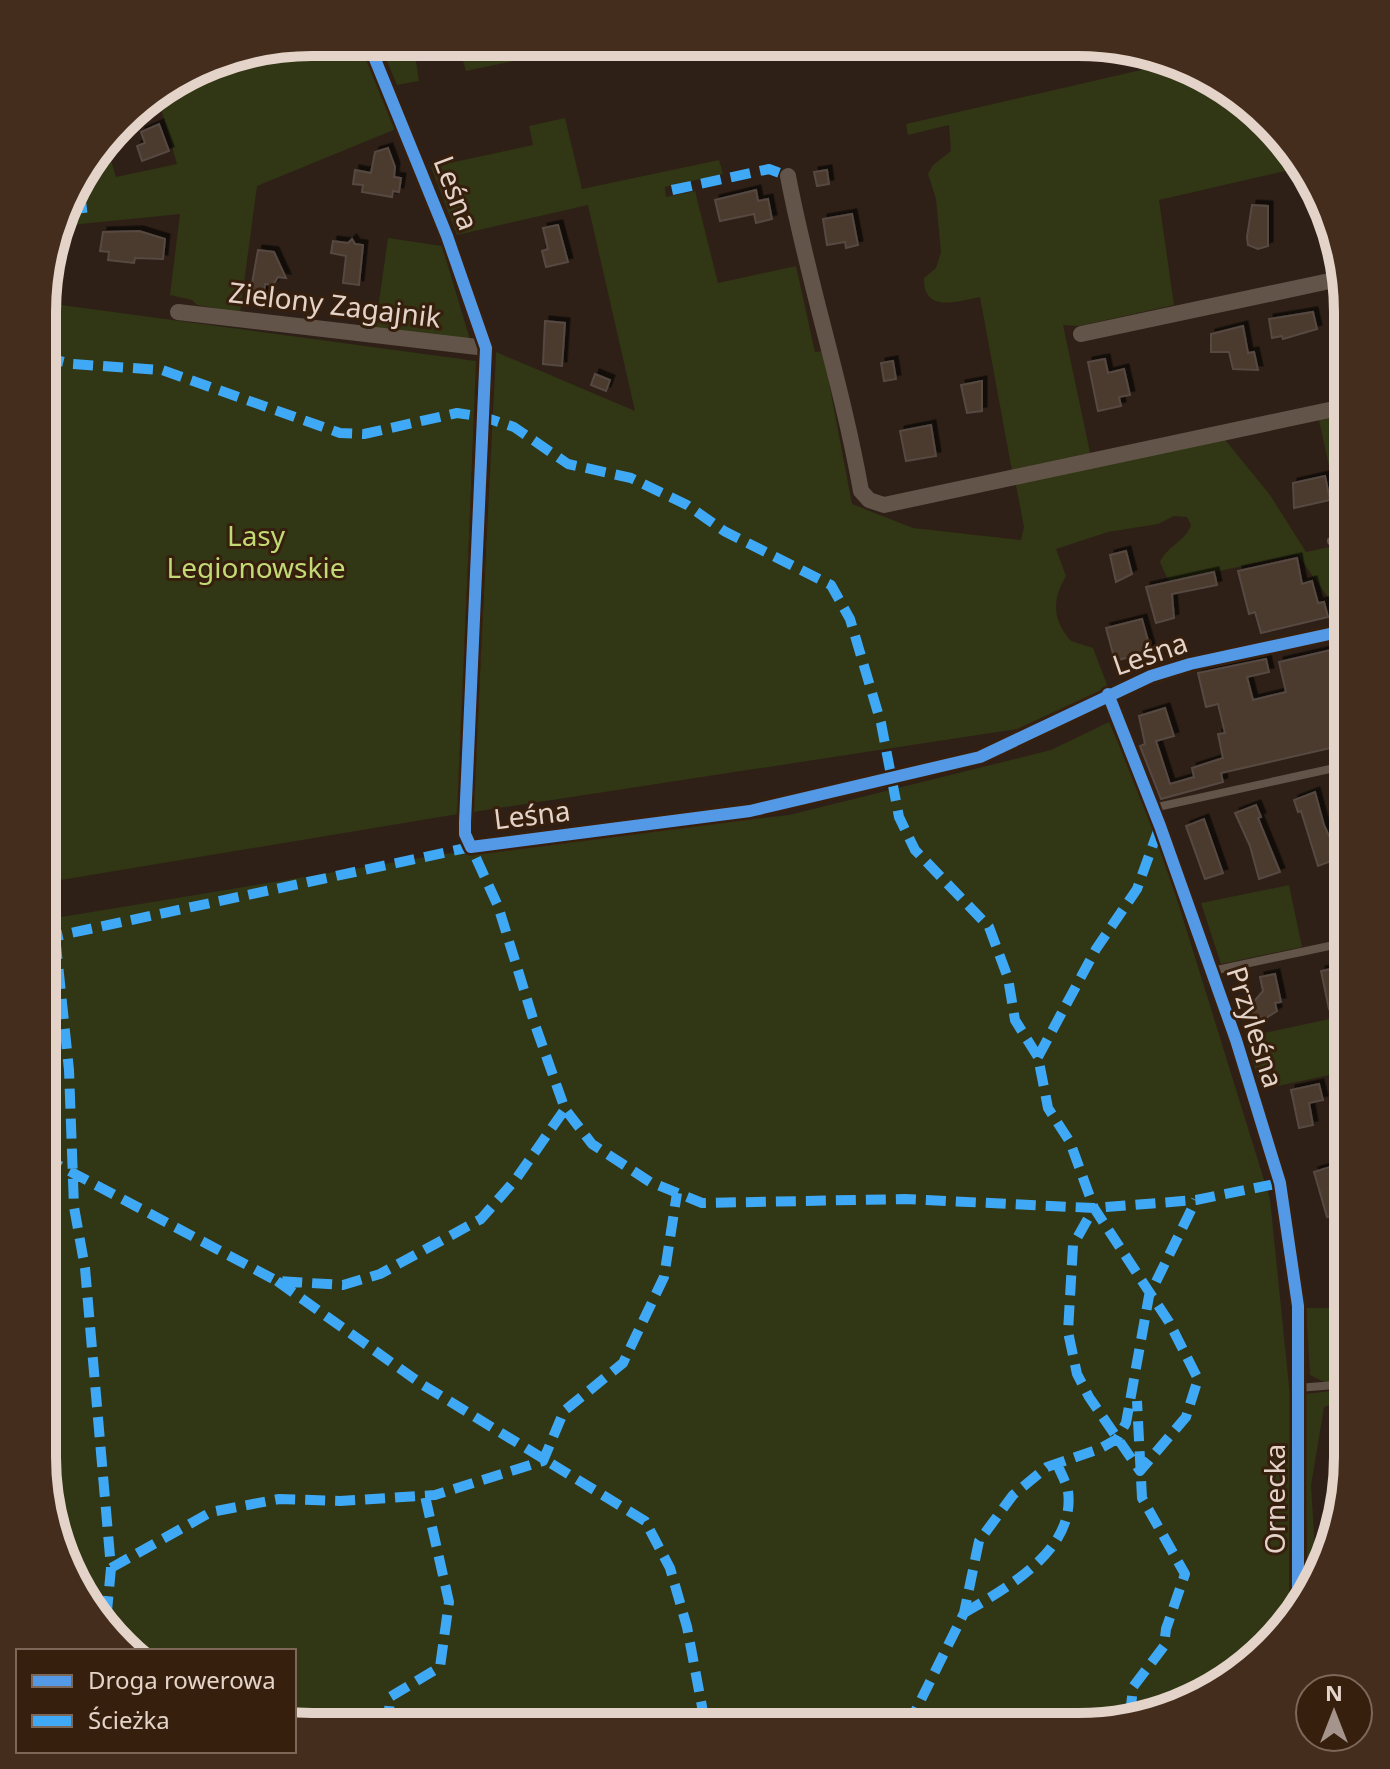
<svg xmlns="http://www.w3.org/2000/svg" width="1390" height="1769" font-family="'Noto Sans',sans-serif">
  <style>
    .green { fill: #313614 }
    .building { fill: #4c3a2d; stroke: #554942; stroke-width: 2; filter: url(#shadow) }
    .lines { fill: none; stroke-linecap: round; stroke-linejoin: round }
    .lane { stroke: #63544a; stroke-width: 8 }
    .street { stroke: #63544a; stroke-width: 16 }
    .quiet { stroke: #3fa9f5; stroke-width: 10; stroke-dasharray: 20 10; stroke-linecap: butt }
    .cycleway-casing { stroke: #371f0e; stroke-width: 17 }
    .cycleway { stroke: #5399e6; stroke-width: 12 }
    .labels { text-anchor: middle; stroke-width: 6; stroke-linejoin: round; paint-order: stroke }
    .street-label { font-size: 28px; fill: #e4d3c9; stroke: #371f0e }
    .park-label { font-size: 28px; fill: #c1da75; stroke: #371f0e }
    .rim { fill: none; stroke: #e4d3c9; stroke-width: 10 }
  </style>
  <defs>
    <filter id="shadow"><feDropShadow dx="4.5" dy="-4.5" stdDeviation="0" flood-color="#0009"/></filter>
  </defs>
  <rect width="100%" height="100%" fill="#2e2017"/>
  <path class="green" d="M312 42H362L396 129 257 186 240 313 197 305 192 300 170 295 180 214 61 226 78 177 106 143 116 177 177 164 157 95 225 56Z
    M379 42 405 46 416 61 419 81 397 85Z
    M430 42 574 43 571 49 466 71 459 47 440 53Z
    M1167 64 1177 68 1179 74C1224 65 1276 138 1303 167L1159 200 1174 305 1079 326 1063 325 1091 457 1012 471 980 297C959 301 923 314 924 278L936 268 941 252 936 199 928 174 933 165 951 151 949 125 908 135 906 124Z
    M565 118 582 189 719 160 723 174 665 187 666 197 695 191 718 283 796 266 815 352 823 351 852 504 913 528 1021 540 1024 527 1015 480 1222 436 1270 495 1306 552 1348 543V625L1297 554 1169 582 1160 562C1168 545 1185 542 1191 525L1187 517 1174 516 1158 524 1108 532 1056 549 1066 576C1052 599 1052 620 1071 641L1093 648 1108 687 1017 729 473 812 496 352 635 411 588 205 457 235 431 167 533 145 529 126Z
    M388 238 442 246 471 343 375 330Z
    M48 266 54 304 476 361 458 814 43 883 44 276Z
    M1348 409V532L1344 533 1318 416Z
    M1109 722 1154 825 1270 1199 1290 1396 1289 1619 1213 1691 1096 1726H294V1651H133L78 1592 42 1458 43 920 463 851 789 815 1051 750Z
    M1289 885 1302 947 1221 964 1201 903Z
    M1348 1015V1071L1269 1088 1264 1076 1258 1078 1245 1037Z
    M1306 1308H1347V1380L1326 1383 1310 1375Z
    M1347 1389V1400L1324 1407 1311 1485 1316 1568 1314 1573H1307L1305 1394Z"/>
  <path class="building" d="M159 124 169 151 142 161 137 146 145 143 141 132Z
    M388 148 395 167 394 177 401 178 399 192 393 191 392 197 362 192 363 185 353 184 355 170 371 173 375 152Z
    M827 170 829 184 817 186 814 172Z
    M756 190 758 201 768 199 772 219 756 223 754 214 720 221 715 200Z
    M1252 205 1268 206V246L1258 249 1248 245 1247 237Z
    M852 214 858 245 846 248 845 242 827 245 823 219Z
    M558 225 568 262 546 267 542 251 548 249 543 228Z
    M139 231 165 239 163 259 135 258 134 263 108 260 109 252 100 251 103 232Z
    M352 239 355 244 363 245 359 285 343 283 346 256 331 253 333 241 348 243Z
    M258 250 274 252 286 278 278 277 273 285 265 284 263 302 249 300Z
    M1313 312 1317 329 1283 339 1282 336 1272 338 1269 319Z
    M545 321 565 323 562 366 543 364Z
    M1243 326 1248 353 1254 352 1258 370 1233 369 1229 352H1211V334Z
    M1105 359 1108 373 1124 369 1130 395 1119 397 1121 406 1098 411 1088 362Z
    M893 361 896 379 884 381 881 363Z
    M595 374 610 380 606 391 591 385Z
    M982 381V411L967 413 961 385Z
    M931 425 936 456 906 461 900 431Z
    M1325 476 1330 500 1294 508 1293 483Z
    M1126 551 1132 574 1116 582 1110 555Z
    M1297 558 1302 584 1312 581 1318 603 1324 602 1328 617 1261 633 1255 612 1249 614 1238 571Z
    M1214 572 1217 585 1172 594 1174 618 1156 623 1146 587Z
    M1142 619 1151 651 1115 661 1106 628Z
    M1348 646V744L1221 773 1223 782 1161 799 1140 746 1145 744 1139 716 1165 708 1174 736 1156 741 1170 784 1194 777 1192 768 1223 758 1218 734 1225 733 1218 704 1206 707 1198 673 1266 659 1269 672 1247 677 1253 700 1286 692 1279 662Z
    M1315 792 1324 825 1339 858 1318 866 1301 811 1298 812 1294 800Z
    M1256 805 1261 817 1258 818 1280 872 1259 879 1250 846 1235 813Z
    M1204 819 1223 873 1205 879 1186 826Z
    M1348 897V924L1335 926 1330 901Z
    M1336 968 1337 972H1348V1000L1343 1001 1344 1006 1329 1009 1321 971Z
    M1275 974 1281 1002 1275 1003 1277 1011 1266 1018 1253 1016 1251 1005 1263 991 1260 977Z
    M1319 1084 1323 1100 1309 1103 1313 1125 1299 1128 1291 1090Z
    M1340 1164 1348 1193V1211L1327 1217 1314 1172Z"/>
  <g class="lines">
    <path class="lane" d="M1331 541 1348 538
      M1153 808 1348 765
      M1212 971 1348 942
      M1298 1388 1347 1384"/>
    <path class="street" d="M368 42 447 236 486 348 465 822V834L471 847 750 811 980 757 1151 676 1190 664 1348 630
      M788 176C808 282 842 384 861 491L869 500 884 505 1348 406
      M178 312 486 348
      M1081 334 1339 279
      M1108 694 1160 826 1236 1040 1280 1183 1298 1306V1611"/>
    <path class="quiet" d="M672 190 769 169 788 176
      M67 210 92 207
      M44 357 72 364 162 370 340 433 364 434 457 413 484 417 514 427 568 464 631 478 687 505 724 531 831 585 850 619 881 723 899 817 915 850 989 927 1008 978 1015 1020 1038 1057 1048 1108 1070 1142 1094 1208 1169 1322 1198 1379 1186 1417 1140 1471 1089 1397 1077 1374 1068 1332 1073 1245 1094 1208
      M43 820 69 1070 74 1207 85 1268 111 1568 106 1622
      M43 939 471 847 498 906 534 1022 565 1109 592 1144 650 1182 702 1203 905 1199 1094 1208 1196 1200 1280 1183
      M1038 1057 1096 949 1137 889 1159 828
      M43 1157 277 1281 343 1285 380 1274 481 1219 516 1179 565 1109
      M277 1281 423 1385 645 1521 670 1568 687 1627 703 1712 699 1726
      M111 1568 211 1512 279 1499 340 1501 435 1495 543 1461 564 1411 623 1363 664 1277 677 1193
      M964 1613C1006 1588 1076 1551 1068 1491 1066 1482 1060 1471 1056 1462
      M1130 1716 1133 1687 1164 1646 1166 1629 1185 1574 1142 1498 1137 1401
      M388 1726 390 1697 440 1667 449 1602 425 1496
      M908 1726 964 1613 979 1541 1013 1495 1047 1467 1099 1449 1117 1439 1126 1423 1149 1296 1196 1200"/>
    <g class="cycleway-casing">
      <path id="cycleway" d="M368 42 447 236 486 348 465 822V834L471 847 750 811 980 757 1151 676 1190 664 1348 630
        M1108 694 1160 826 1236 1040 1280 1183 1298 1306V1611"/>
    </g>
    <use href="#cycleway" class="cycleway"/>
  </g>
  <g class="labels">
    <g class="street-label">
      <text transform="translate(456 193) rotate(69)" y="10">Leśna</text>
      <text transform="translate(335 305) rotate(7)" y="10">Zielony Zagajnik</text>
      <text transform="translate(1150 654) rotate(-19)" y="10">Leśna</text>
      <text transform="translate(532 815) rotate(-7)" y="10">Leśna</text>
      <text transform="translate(1255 1027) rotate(72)" y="10">Przyleśna</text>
      <text transform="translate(1275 1499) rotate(-90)" y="10">Ornecka</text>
    </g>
    <g class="park-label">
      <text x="256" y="546">Lasy<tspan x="256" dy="32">Legionowskie</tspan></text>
    </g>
  </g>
  <path d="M0 0H1390V1769H0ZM312 56H1078A256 256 0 0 1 1334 312V1457A256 256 0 0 1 1078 1713H312A256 256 0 0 1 56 1457V312A256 256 0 0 1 312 56Z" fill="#452d1d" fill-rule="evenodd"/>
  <path class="rim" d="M312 56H1078A256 256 0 0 1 1334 312V1457A256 256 0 0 1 1078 1713H312A256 256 0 0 1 56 1457V312A256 256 0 0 1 312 56Z"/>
  <rect x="16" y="1649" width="280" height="104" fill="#371f0e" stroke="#7c6759" stroke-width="2"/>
  <rect x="32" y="1675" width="40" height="12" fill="#5399e6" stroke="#7c6759" stroke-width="2"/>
  <text x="88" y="1689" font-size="24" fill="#e4d3c9">Droga rowerowa</text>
  <rect x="32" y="1715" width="40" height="12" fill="#3fa9f5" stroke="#7c6759" stroke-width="2"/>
  <text x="88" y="1729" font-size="24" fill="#e4d3c9">Ścieżka</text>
  <g transform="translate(1334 1713)"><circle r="38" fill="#371f0e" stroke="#7c6759" stroke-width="2"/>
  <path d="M0-6L14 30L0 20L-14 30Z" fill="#a4948b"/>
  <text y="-12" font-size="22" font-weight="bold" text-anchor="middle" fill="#e4d3c9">N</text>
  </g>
</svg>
